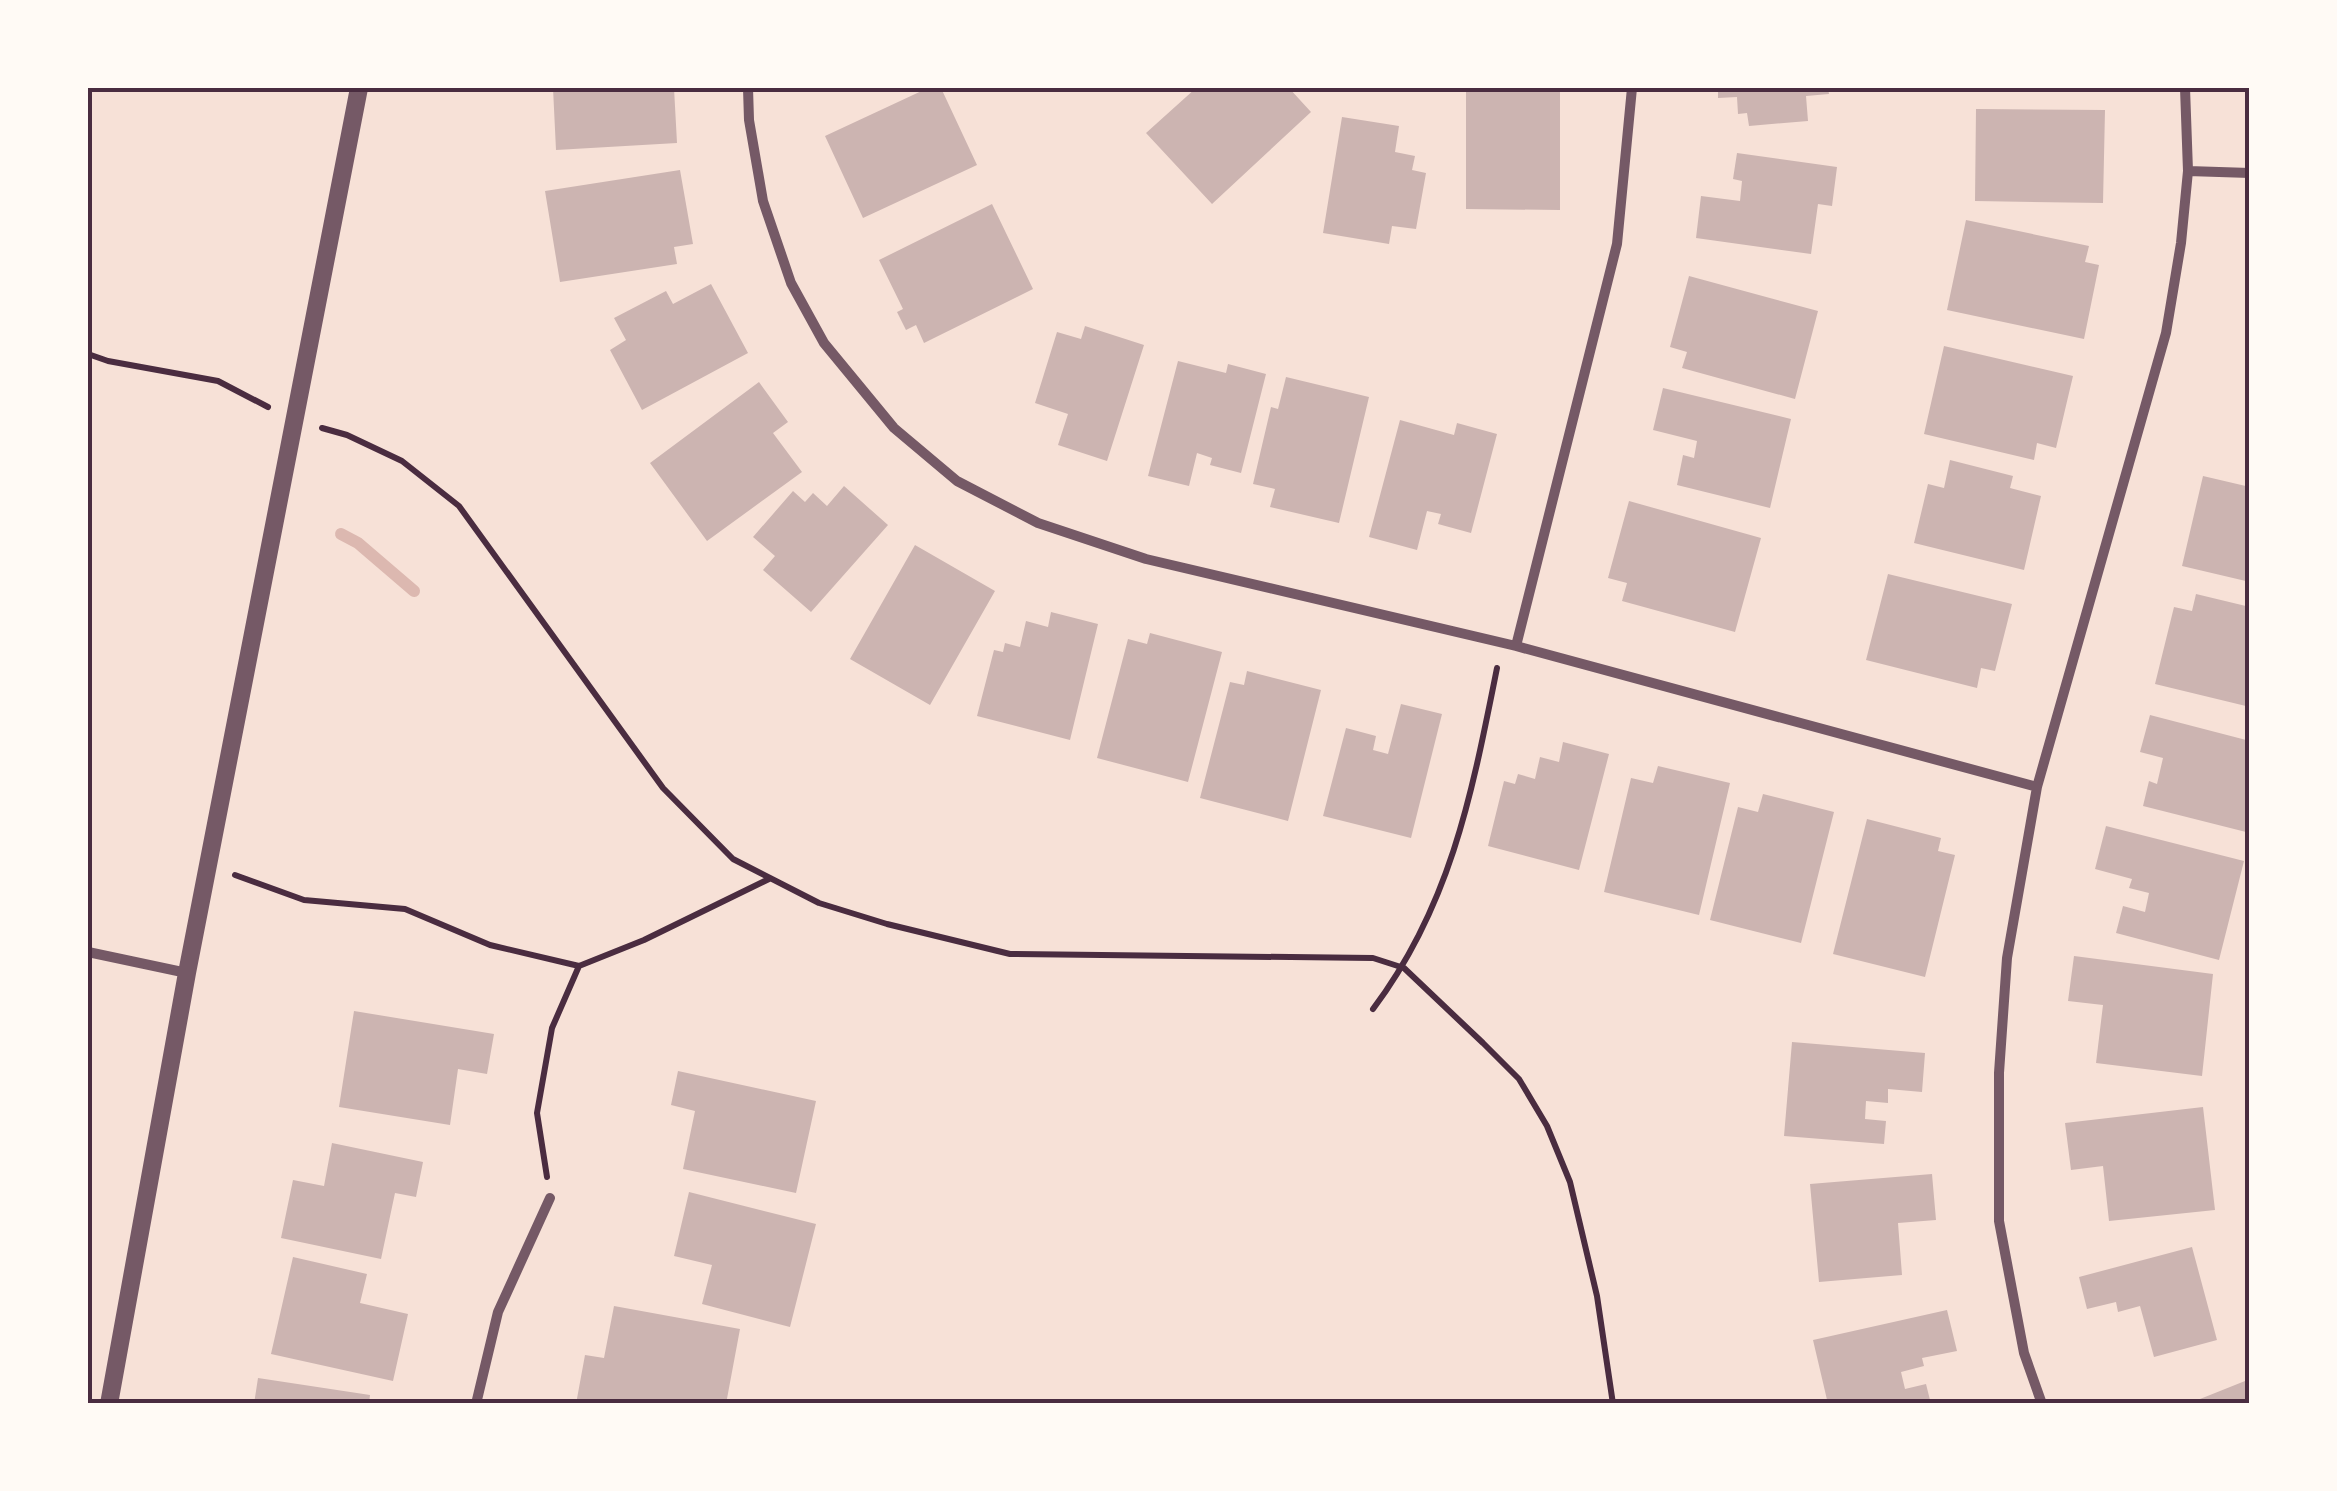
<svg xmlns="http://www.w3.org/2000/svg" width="2337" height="1491" font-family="'Archivo Narrow',sans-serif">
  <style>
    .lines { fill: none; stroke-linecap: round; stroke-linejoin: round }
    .stream { stroke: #dcb8b0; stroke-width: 12 }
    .building { fill: #ccb4b1 }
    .path { stroke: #4a2c40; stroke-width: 6 }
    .minor { stroke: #755966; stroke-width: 10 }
    .tertiary { stroke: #755966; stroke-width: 18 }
    .neatline { fill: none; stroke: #4a2c40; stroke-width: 4 }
  </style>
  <rect width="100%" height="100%" fill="#f7e1d7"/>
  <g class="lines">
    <path class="stream" d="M341 534 358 543 414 591"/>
  </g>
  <path class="building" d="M553 88H674L677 143 556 150Z
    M928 88H941L977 165 863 218 825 136Z
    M1196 88H1289L1311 112 1212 204 1146 133Z
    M1466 88H1560V210L1466 209Z
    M1718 88H1828L1829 94 1806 96 1808 121 1749 126 1747 113 1738 114 1737 97 1718 98Z
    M1976 109 2105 110 2103 203 1975 201Z
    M1342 117 1399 126 1395 152 1415 156 1412 170 1426 173 1416 229 1392 226 1389 244 1323 233Z
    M1737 153 1837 167 1832 206 1818 204 1811 254 1696 238 1701 196 1740 201 1742 181 1733 179Z
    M680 170 693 244 674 247 677 264 560 282 545 191Z
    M992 204 1033 289 924 343 916 325 906 330 897 312 903 309 879 260Z
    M1966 220 2089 246 2085 262 2099 265 2084 339 1947 310Z
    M1689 276 1818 311 1795 399 1682 368 1687 352 1670 347Z
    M711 284 748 353 642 410 610 350 626 340 614 318 666 291 673 304Z
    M1085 326 1144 345 1107 461 1058 445 1068 414 1035 403 1057 332 1081 339Z
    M1944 346 2073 376 2056 448 2037 443 2034 460 1924 434Z
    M1178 361 1226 373 1228 364 1266 374 1241 473 1210 465 1212 458 1197 453 1189 486 1148 476Z
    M1286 377 1369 397 1339 523 1270 507 1275 489 1253 484 1271 407 1278 409Z
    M759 382 788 422 773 433 802 472 707 541 650 463Z
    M1663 388 1791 419 1770 508 1677 485 1683 455 1694 458 1697 441 1653 430Z
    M1400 420 1454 435 1457 423 1497 434 1471 533 1438 524 1441 514 1427 511 1417 550 1369 537Z
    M1950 460 2013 476 2010 488 2041 496 2024 570 1914 543 1928 484 1944 488Z
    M2203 476 2250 487V582L2182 566Z
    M844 486 888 525 811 612 763 570 775 556 753 537 793 491 805 502 813 493 827 506Z
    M1629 501 1761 538 1735 632 1622 601 1627 583 1608 578Z
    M915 545 995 591 930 705 850 659Z
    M1888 574 2012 604 1995 671 1981 668 1977 688 1866 660Z
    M2196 594 2250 607V707L2155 684 2174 607 2192 611Z
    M1051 612 1098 624 1070 740 977 716 994 650 1003 652 1005 643 1020 647 1026 621 1048 627Z
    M1150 633 1222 652 1188 782 1097 758 1128 639 1147 644Z
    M1247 671 1321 690 1288 821 1200 798 1230 682 1244 685Z
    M1401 704 1442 714 1411 838 1323 816 1346 728 1376 736 1373 750 1388 754Z
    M2150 715 2250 741V767L2245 785 2250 786V833L2143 806 2149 781 2157 784 2163 758 2140 752Z
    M1563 742 1609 754 1579 870 1488 846 1504 781 1515 784 1518 774 1535 779 1540 757 1559 762Z
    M1658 766 1730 783 1699 915 1604 892 1631 778 1653 783Z
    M1763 794 1834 812 1801 943 1710 920 1738 807 1758 812Z
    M1867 819 1941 838 1938 851 1955 855 1925 977 1833 954Z
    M2106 826 2244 861 2219 960 2116 933 2123 906 2145 912 2149 893 2129 888 2132 879 2095 869Z
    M2074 956 2213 974 2202 1076 2096 1063 2103 1005 2068 1001Z
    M354 1011 494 1034 487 1074 458 1069 450 1125 339 1107Z
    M1792 1042 1925 1053 1922 1092 1888 1089V1103L1866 1101 1865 1119 1886 1121 1884 1144 1784 1136Z
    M678 1071 816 1101 796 1193 683 1169 695 1111 671 1105Z
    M2203 1107 2215 1210 2109 1221 2103 1166 2071 1170 2065 1123Z
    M332 1143 423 1162 416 1197 395 1193 381 1259 281 1238 293 1180 324 1186Z
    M1932 1174 1936 1220 1898 1223 1902 1275 1819 1282 1810 1184Z
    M689 1192 816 1224 790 1327 702 1304 712 1265 674 1256Z
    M2192 1247 2217 1340 2154 1357 2140 1306 2118 1312 2116 1302 2087 1309 2079 1277Z
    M293 1257 367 1274 360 1303 408 1314 393 1381 271 1354Z
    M614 1306 740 1329 726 1404H576L585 1355 604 1358Z
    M1947 1310 1957 1351 1922 1358 1924 1366 1901 1372 1905 1389 1926 1384 1931 1404H1828L1813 1340Z
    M258 1378 370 1395 369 1404H254Z
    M2250 1379V1403H2190Z"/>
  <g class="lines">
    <path class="path" d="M88 354 108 361 218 381 268 407
      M322 428 347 435 402 461 459 506 663 788 733 859 819 903 887 924 1010 954 1373 958 1404 968 1483 1043 1519 1079 1547 1126 1570 1182 1597 1296 1613 1404
      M235 875 304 900 405 909 490 945 579 966
      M1373 1009C1451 905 1472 793 1497 668
      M547 1177 537 1113 552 1028 579 966 644 940 769 879"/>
    <path class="minor" d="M748 88 749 120 763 201 791 283 824 343 894 428 957 481 1038 523 1146 559 1516 646 2037 787
      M2188 171 2250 173
      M1516 646 1617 244 1632 88
      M88 952 187 973
      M476 1404 498 1312 550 1198
      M2042 1404 2024 1353 1999 1221V1073L2007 958 2037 787 2166 333 2181 243 2188 171 2185 88"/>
    <path class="tertiary" d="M109 1404 187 973 359 88"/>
  </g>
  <rect width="2337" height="1491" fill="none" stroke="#fffaf5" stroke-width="180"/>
  <rect x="90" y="90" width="2157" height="1311" class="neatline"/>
</svg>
